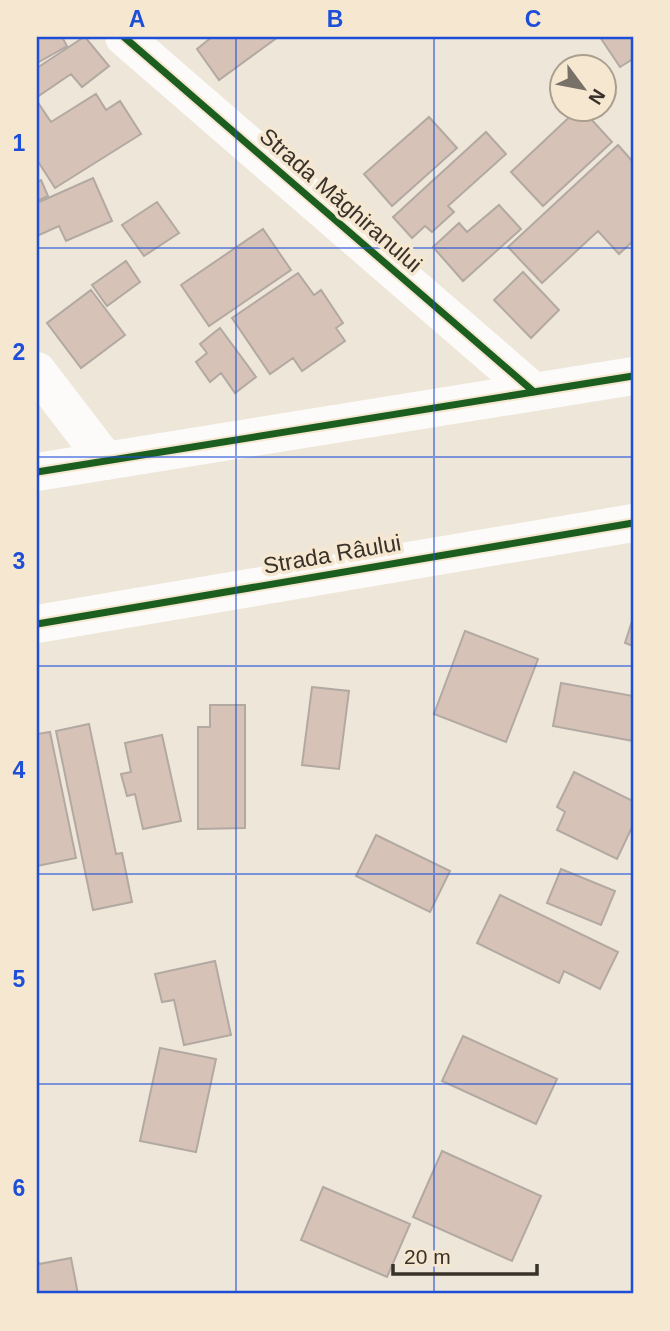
<svg xmlns="http://www.w3.org/2000/svg" width="670" height="1331" font-family="Arial,sans-serif">
  <style>
    .building { fill: #d7c2b7; stroke: #b2a9a2; stroke-width: 2 }
    .lines { fill: none; stroke-linecap: round; stroke-linejoin: round }
    .minor { stroke: #fcfbf9; stroke-width: 38 }
    .major { stroke: #fcfbf9; stroke-width: 38 }
    .cycleway-casing { stroke: #f6e7d1; stroke-width: 11 }
    .cycleway { stroke: #1b5e20; stroke-width: 7 }
    .grid { fill: none; stroke: #1d4ed8; stroke-width: 2; stroke-opacity: 0.55 }
    .labels { text-anchor: middle; stroke-width: 7; stroke-linejoin: round; paint-order: stroke }
    .street-label { font-size: 23px; fill: #38322a; stroke: #f6e7d1 }
    .neatline { fill: none; stroke: #1d4ed8; stroke-width: 2.5 }
    .grid-label { font-size: 23px; text-anchor: middle; font-weight: bold; fill: #1d4ed8 }
  </style>
  <rect width="100%" height="100%" fill="#eee6d9"/>
  <path class="building" d="M37 37H62L67 46 37 63Z
    M84 37H85L109 66 82 87 71 74 37 97V68Z
    M212 37H278L219 80 197 49Z
    M600 37H633V59L620 67Z
    M96 94 106 110 120 101 141 134 55 188 37 160V101L51 122Z
    M579 108H581L612 142 543 206 511 172Z
    M429 117 457 148 392 206 364 174Z
    M486 132 506 154 448 206 454 212 432 232 425 226 412 238 393 217Z
    M618 145 633 162V241L619 254 598 231 542 283 508 247Z
    M93 178 112 221 66 241 59 226 37 236V203Z
    M41 180 48 196 37 201V182Z
    M157 202 179 233 144 256 122 225Z
    M499 205 521 229 463 281 433 247 459 223 467 232Z
    M263 229 291 270 209 326 181 285Z
    M126 261 140 282 107 306 92 285Z
    M523 272 559 310 531 338 494 300Z
    M298 273 314 295 321 290 343 323 336 328 345 341 302 371 293 358 270 374 232 318Z
    M91 290 125 335 81 368 47 323Z
    M220 328 256 377 235 393 221 373 210 382 196 362 207 353 200 344Z
    M633 618V646L625 643Z
    M465 631 538 659 506 742 434 714Z
    M561 683 633 696V741L553 726Z
    M312 687 349 691 339 769 302 765Z
    M210 705H245V828L198 829V727H210Z
    M89 724 116 854 122 853 132 902 93 910 56 731Z
    M50 732 76 858 37 866V734Z
    M162 735 181 821 143 829 135 794 127 796 121 774 131 772 125 743Z
    M574 772 633 801V825L617 859 557 830 565 812 557 807Z
    M376 835 450 871 430 912 356 876Z
    M561 869 615 891 601 925 547 903Z
    M500 895 618 952 600 989 564 971 559 983 477 943Z
    M215 961 231 1035 184 1045 174 1000 162 1002 155 974Z
    M463 1036 557 1079 536 1124 442 1081Z
    M160 1048 216 1059 196 1152 140 1141Z
    M442 1151 541 1196 512 1261 413 1217Z
    M323 1187 410 1224 387 1277 301 1240Z
    M37 1258 39 1264 71 1258 78 1294H37Z"/>
  <g class="lines">
    <path class="minor" d="M124 37 534 392
      M37 371 106 461"/>
    <path class="major" d="M37 472 633 376
      M37 624 633 523"/>
    <g class="cycleway-casing">
      <path id="cycleway" d="M124 37 534 392
        M37 472 633 376
        M37 624 633 523"/>
    </g>
    <use href="#cycleway" class="cycleway"/>
  </g>
  <path class="grid" d="M236 37V1294M434 37V1294M37 248H633M37 457H633M37 666H633M37 874H633M37 1084H633"/>
  <g class="labels">
    <g class="street-label">
      <text transform="translate(341 200) rotate(41)" y="8">Strada Măghiranului</text>
      <text transform="translate(332 554) rotate(-10)" y="8">Strada Râului</text>
    </g>
  </g>
  <rect width="670" height="1331" fill="none" stroke="#f6e7d1" stroke-width="77"/>
  <g transform="translate(583 88) rotate(122)"><circle r="33" fill="#f6e7d1" stroke="#aa9f8e" stroke-width="2"/>
  <path d="M0-5L12 26L0 18L-12 26Z" fill="#787167"/>
  <text y="-10" font-size="19" font-weight="bold" text-anchor="middle" fill="#38322a">N</text>
  </g>
  <path d="M393 1264v10h144v-10" fill="none" stroke="#38322a" stroke-width="3.5"/>
  <text x="404" y="1264" font-size="21" fill="#38322a" stroke="#f6e7d1" stroke-width="5" paint-order="stroke">20 m</text>
  <rect x="38" y="38" width="594" height="1254" class="neatline"/>
  <g class="grid-label">
    <text x="137" y="27">A</text>
    <text x="335" y="27">B</text>
    <text x="533" y="27">C</text>
    <text x="19" y="151">1</text>
    <text x="19" y="360">2</text>
    <text x="19" y="569">3</text>
    <text x="19" y="778">4</text>
    <text x="19" y="987">5</text>
    <text x="19" y="1196">6</text>
  </g>
</svg>
